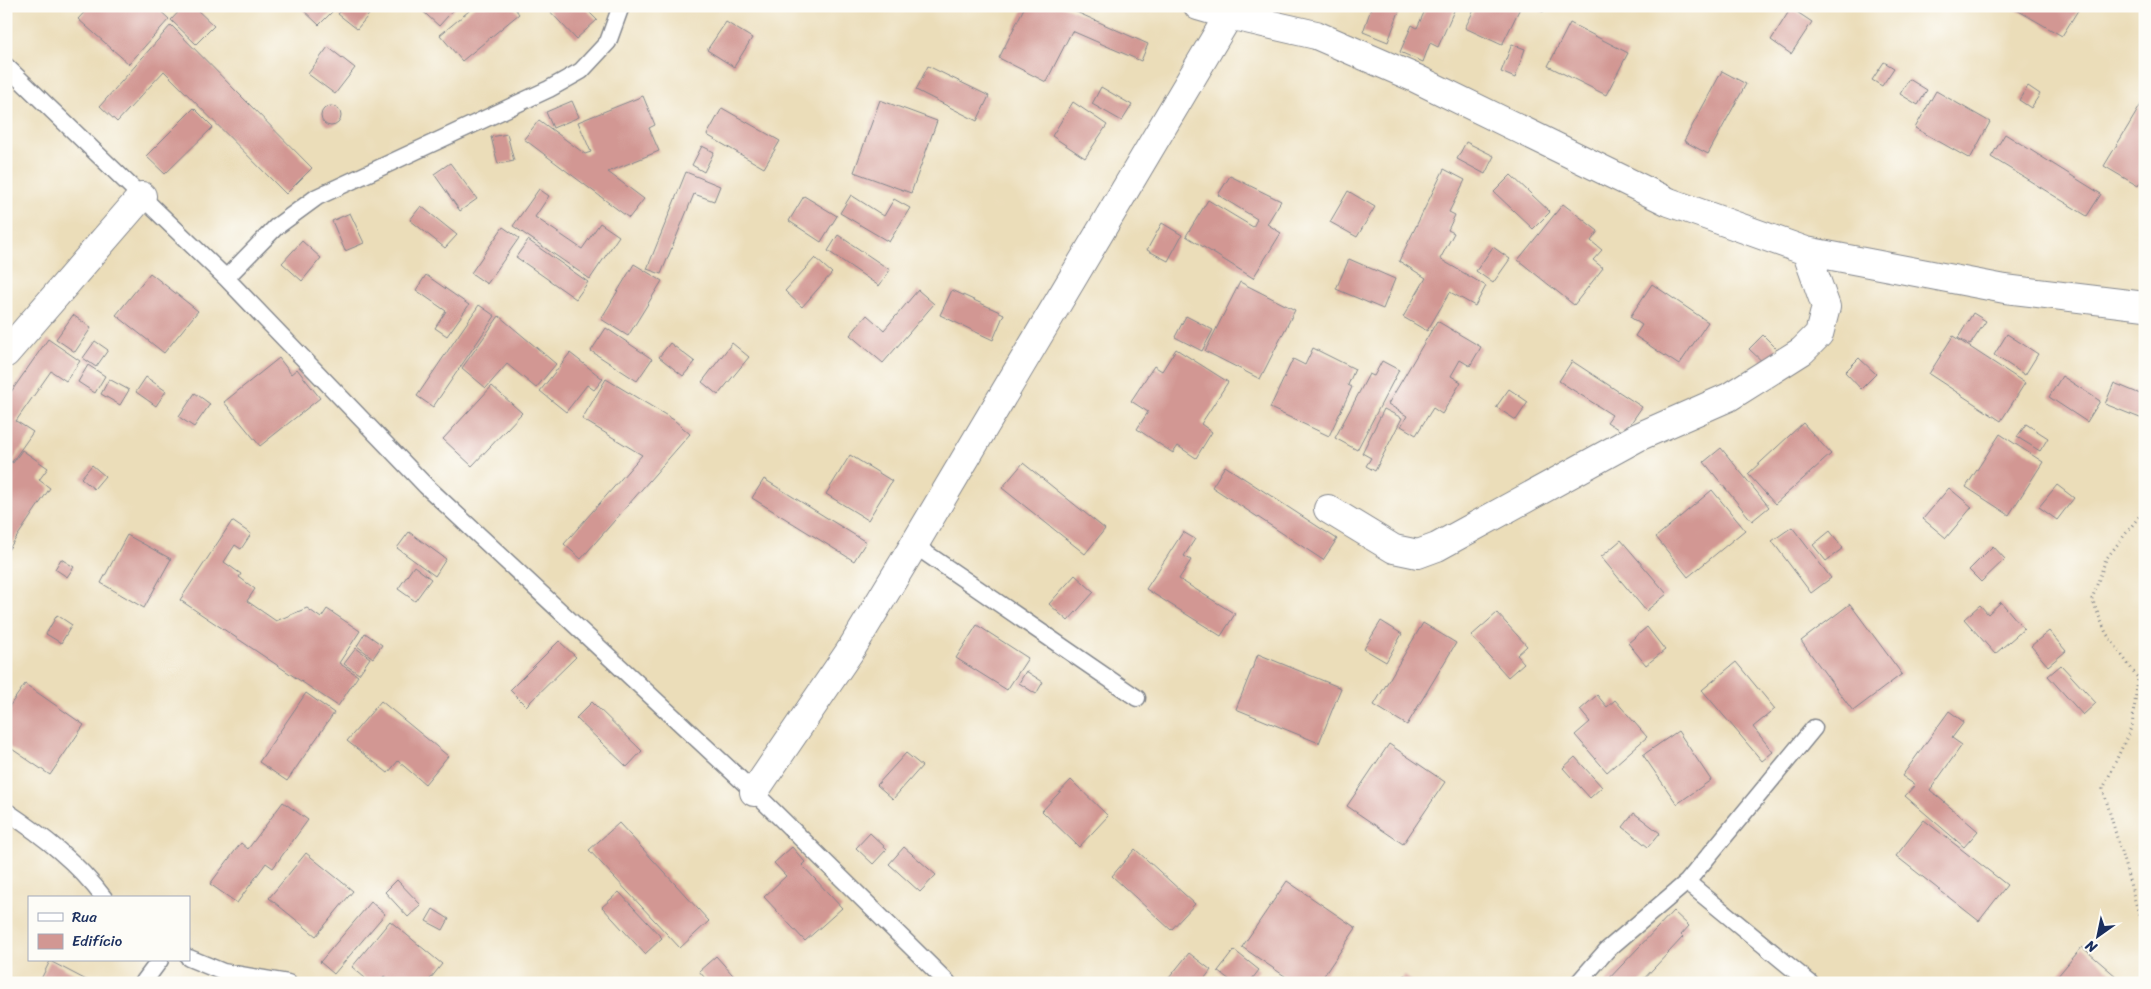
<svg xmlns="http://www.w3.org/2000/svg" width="2151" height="989" font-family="Sriracha,sans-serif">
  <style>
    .building { fill: #d29793 }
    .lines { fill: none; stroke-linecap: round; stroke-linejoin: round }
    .lane-casing { stroke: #83868c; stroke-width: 19 }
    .street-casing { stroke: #83868c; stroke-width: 30 }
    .path { stroke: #83868c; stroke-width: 3; stroke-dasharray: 1 4; stroke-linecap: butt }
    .lane { stroke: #fff; stroke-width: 16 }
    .street { stroke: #fff; stroke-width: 28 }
  </style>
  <rect width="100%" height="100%" fill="#fdfcf7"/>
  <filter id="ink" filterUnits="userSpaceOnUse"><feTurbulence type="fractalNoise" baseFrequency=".02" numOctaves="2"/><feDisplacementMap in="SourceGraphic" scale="10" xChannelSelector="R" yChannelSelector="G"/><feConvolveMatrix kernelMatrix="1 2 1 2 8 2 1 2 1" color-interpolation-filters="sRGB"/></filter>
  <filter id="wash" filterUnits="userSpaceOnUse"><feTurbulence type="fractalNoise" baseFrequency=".0096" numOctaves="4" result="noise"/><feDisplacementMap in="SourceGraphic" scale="20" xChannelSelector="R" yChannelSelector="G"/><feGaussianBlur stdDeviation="1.12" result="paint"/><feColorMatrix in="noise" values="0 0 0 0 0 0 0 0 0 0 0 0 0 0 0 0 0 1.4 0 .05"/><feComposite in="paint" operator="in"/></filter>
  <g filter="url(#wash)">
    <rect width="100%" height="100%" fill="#ebddb9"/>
    <g id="blocks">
      <path class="building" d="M90 6H155L169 19 129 64 78 19Z
        M184 6H193L214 26 196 44 171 20Z
        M299 6H338L319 25Z
        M345 6H376L357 29 338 14Z
        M417 6H457L439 26Z
        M475 6H513L519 14 462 61 440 35Z
        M545 6H583L597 20 576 39Z
        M1025 6H1063L1148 44 1141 61 1072 31 1046 82 999 58Z
        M1372 6H1401L1388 42 1363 32Z
        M1427 6H1456L1438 47 1430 43 1423 62 1400 52 1412 25 1417 28Z
        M1476 6H1521L1502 45 1465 28Z
        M1535 6H1546L1543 12Z
        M2010 6H2078L2080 7 2062 36Z
        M1791 8 1812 22 1791 54 1771 40Z
        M726 22 752 38 734 67 707 50Z
        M1570 23 1628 53 1606 95 1548 66Z
        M171 25 312 168 286 194 164 71 117 122 100 106Z
        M1512 44 1525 49 1515 78 1501 72Z
        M328 47 355 68 335 94 308 74Z
        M1884 62 1894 68 1882 86 1872 80Z
        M928 66 989 96 977 121 916 90Z
        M1722 71 1746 84 1708 154 1684 141Z
        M1909 79 1927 90 1918 105 1900 94Z
        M2028 86 2040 94 2031 108 2019 100Z
        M1101 87 1132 105 1122 121 1092 104Z
        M1936 91 1990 122 1970 159 1915 128Z
        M643 96 655 125 649 128 659 151 608 172 644 199 629 218 524 139 539 120 585 154 591 152 578 122Z
        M2145 98V175L2138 186 2104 166Z
        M880 100 937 121 911 193 854 172Z
        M572 101 579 117 553 128 546 112Z
        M1073 102 1107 125 1085 158 1052 136Z
        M321 116a10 10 0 1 1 20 0a10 10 0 1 1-20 0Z
        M194 108 213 127 165 174 146 156Z
        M722 108 780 141 764 168 707 135Z
        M507 134 514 161 498 164 491 137Z
        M2005 134 2101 194 2087 216 1991 157Z
        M1466 142 1494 156 1485 174 1457 159Z
        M702 146 714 152 704 172 692 165Z
        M450 163 477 199 460 211 434 174Z
        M1444 169 1465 180 1449 212 1455 215 1448 230 1454 233 1440 259 1486 286 1475 306 1450 292 1427 331 1403 317 1426 278 1399 261Z
        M686 172 720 186 714 201 694 194 661 274 647 269Z
        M1511 175 1550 212 1533 229 1494 192Z
        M1230 176 1281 201 1267 224 1281 233 1253 278 1186 236 1208 200 1253 227 1257 219 1218 195Z
        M539 189 549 196 535 217 582 249 600 223 619 236 590 279 513 226Z
        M1348 191 1375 207 1357 237 1330 222Z
        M851 195 884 216 894 199 910 208 889 242 840 213Z
        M804 196 837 216 821 242 789 221Z
        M1563 204 1598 231 1591 241 1602 250 1593 260 1603 268 1574 305 1518 260Z
        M421 206 457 235 445 248 410 220Z
        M350 213 364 243 345 251 332 221Z
        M1162 223 1182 235 1168 261 1147 250Z
        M503 227 519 238 487 284 471 273Z
        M838 235 890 270 879 286 828 251Z
        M528 240 588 282 576 299 516 257Z
        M302 241 321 258 302 281 282 263Z
        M1493 247 1510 259 1493 283 1476 271Z
        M815 258 832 273 802 307 785 291Z
        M1349 259 1395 279 1383 309 1336 289Z
        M634 264 662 281 628 336 601 319Z
        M150 273 198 311 164 353 116 315Z
        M426 275 469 305 447 336 435 328 446 311 416 290Z
        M1240 282 1295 310 1260 379 1205 351Z
        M1652 284 1708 322 1679 365 1635 336 1642 325 1630 317Z
        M918 290 934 304 883 363 850 335 867 315 884 330Z
        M952 290 1004 314 993 340 940 315Z
        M479 305 495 316 433 407 417 396Z
        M1973 313 1986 321 1970 345 1958 338Z
        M73 315 91 328 75 352 56 339Z
        M499 316 556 364 536 388 507 364 486 388 462 368Z
        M1186 316 1213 330 1202 351 1175 337Z
        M1437 321 1481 347 1470 366 1460 360 1451 376 1461 382 1442 414 1433 408 1416 435 1401 426 1407 416 1388 404Z
        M606 328 652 359 637 381 591 351Z
        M2007 334 2038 354 2025 375 1994 355Z
        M1763 335 1781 353 1767 366 1749 349Z
        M1953 336 2025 383 2001 421 1929 374Z
        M48 339 80 361 66 381 51 371 16 421 33 432 12 462 6 458V399Z
        M95 341 108 350 96 367 83 358Z
        M670 343 695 362 683 376 659 357Z
        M732 343 749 357 718 395 702 382Z
        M1313 348 1355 369 1348 385 1352 387 1329 436 1270 408 1293 359 1305 365Z
        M1176 349 1228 382 1201 424 1212 432 1196 458 1178 446 1173 453 1137 429 1148 412 1131 401 1154 366 1162 371Z
        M570 353 603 379 594 390 587 385 566 412 540 391Z
        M279 358 291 374 297 369 320 398 260 446 224 402Z
        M1859 358 1876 374 1861 389 1845 372Z
        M1382 361 1399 370 1357 450 1335 438 1369 374 1374 376Z
        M1572 361 1642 407 1624 433 1607 422 1612 415 1559 381Z
        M88 365 105 376 95 393 78 382Z
        M2062 376 2100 401 2087 422 2049 397Z
        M146 377 166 391 156 406 136 392Z
        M109 379 129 390 120 405 101 394Z
        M606 379 674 420 690 434 581 559 564 544 642 455 582 419Z
        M2114 383 2145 396V420L2105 404Z
        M492 386 522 413 472 466 443 439Z
        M1509 389 1528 402 1516 420 1496 407Z
        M195 393 210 404 194 427 179 417Z
        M1384 409 1402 418 1375 471 1366 466 1371 458 1362 453Z
        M1803 423 1831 454 1775 504 1748 474Z
        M2026 424 2048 438 2040 451 2017 437Z
        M2000 434 2043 462 2009 515 1966 487Z
        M1721 448 1769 507 1752 521 1704 462Z
        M22 450 48 468 39 480 50 488 6 553V459L13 463Z
        M850 455 892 481 868 520 826 494Z
        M1023 463 1105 529 1085 554 1002 488Z
        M92 465 105 476 94 489 81 478Z
        M1225 466 1337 539 1323 560 1212 487Z
        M764 479 866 542 854 561 752 498Z
        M2057 485 2074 498 2057 520 2039 507Z
        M1949 488 1972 507 1946 538 1923 519Z
        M1712 490 1745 530 1688 577 1656 537Z
        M232 521 251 534 241 549 235 545 224 562 241 574 239 577 255 589 247 601 276 621 307 608 321 618 327 609 360 631 339 663 358 676 338 706 180 600Z
        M1792 527 1831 578 1811 593 1772 541Z
        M1830 531 1843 548 1826 561 1813 545Z
        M409 532 446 559 435 576 397 548Z
        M1183 532 1195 539 1184 556 1191 560 1179 579 1235 614 1221 636 1146 589Z
        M127 535 171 559 144 608 101 583Z
        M1621 540 1667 594 1646 611 1601 557Z
        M1993 546 2005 559 1981 582 1969 570Z
        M61 559 74 567 67 577 55 569Z
        M414 566 431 579 415 601 398 589Z
        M1075 575 1094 592 1068 621 1049 604Z
        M2145 577V589L2141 587Z
        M2001 602 2024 629 1995 654 1964 619 1980 605 1988 614Z
        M1850 604 1902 674 1853 711 1801 641Z
        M1497 613 1527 646 1517 655 1524 663 1508 677 1471 636Z
        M57 615 72 625 61 643 46 634Z
        M1381 621 1402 634 1386 662 1364 649Z
        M1423 623 1456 643 1407 725 1374 705Z
        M977 625 1028 658 1007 690 956 658Z
        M1647 627 1665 650 1646 665 1628 643Z
        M2049 631 2066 651 2048 666 2031 646Z
        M365 633 382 645 373 658 357 646Z
        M559 641 576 657 526 706 510 690Z
        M356 648 370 658 359 674 344 664Z
        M1258 654 1341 688 1319 743 1236 709Z
        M1736 662 1775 709 1753 727 1773 752 1762 761 1702 690Z
        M2061 665 2096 703 2083 715 2048 676Z
        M1026 671 1043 682 1036 694 1019 683Z
        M25 684 84 725 50 775 6 745V711Z
        M306 693 334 713 287 781 259 762Z
        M1597 695 1607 707 1615 700 1647 737 1607 772 1575 735 1590 722 1580 710Z
        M381 701 448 756 425 784 398 761 388 773 347 741Z
        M592 702 642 751 627 767 576 718Z
        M1949 711 1964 722 1952 738 1962 745 1930 790 1978 831 1964 847 1905 796 1915 785 1902 776Z
        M1678 731 1711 780 1677 804 1643 755Z
        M1389 744 1445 782 1403 844 1347 806Z
        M906 753 922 766 893 799 877 785Z
        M1575 757 1602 787 1590 798 1563 768Z
        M1071 780 1108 816 1079 847 1042 811Z
        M283 802 308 820 273 868 266 863 237 903 210 884 241 843 248 849Z
        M1634 813 1660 833 1648 847 1623 827Z
        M1924 820 2007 885 1979 921 1896 856Z
        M619 823 709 921 680 948 589 850Z
        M870 833 887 849 873 864 856 848Z
        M792 847 805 862 802 865 842 908 805 941 764 897 786 876 774 863Z
        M904 847 936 875 920 892 889 864Z
        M1135 849 1195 904 1171 930 1112 876Z
        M306 853 353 891 316 936 269 898Z
        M397 880 421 905 408 917 385 892Z
        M1287 881 1356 928 1319 983H1295L1242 947Z
        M619 892 662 938 645 954 602 907Z
        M371 902 385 914 334 974 320 962Z
        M433 909 449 919 443 930 426 921Z
        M1673 911 1689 926 1681 935 1683 937 1640 983H1605Z
        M390 921 442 964 427 983H392L384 976 377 983H371L352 967Z
        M2082 947 2124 983H2063L2057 977Z
        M1234 950 1259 970 1249 983H1234L1218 971Z
        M1189 953 1211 970 1201 983H1165Z
        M716 956 740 983H709L699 971Z
        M50 961 92 983H39Z
        M1404 975 1414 983H1398Z"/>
    </g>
  </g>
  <g filter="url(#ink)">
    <use href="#blocks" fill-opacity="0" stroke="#83868c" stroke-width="1"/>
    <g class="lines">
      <g class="lane-casing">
        <path id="lane" d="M6 66 226 278 426 486 754 792 948 983
          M226 278 276 227 317 197 549 89 581 71 608 42 621 6
          M914 545 1137 698
          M6 811C43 836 77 862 104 898
          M1687 882 1810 983
          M189 958 223 972 288 983
          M143 983 160 960
          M1578 983 1607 950 1687 882 1814 728"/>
      </g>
      <g class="street-casing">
        <path id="street" d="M1198 6 1229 15 1316 35 1415 78 1669 202 1806 251 2005 289 2145 306
          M6 353 142 196
          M1328 509 1394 549 1418 554 1437 547 1638 437 1729 397 1802 351 1819 334 1826 307 1806 251
          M754 792 850 651 914 545 1229 15"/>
      </g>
      <path class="path" d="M2145 509 2106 559 2092 599 2106 633 2138 678 2132 726 2103 789 2138 911 2145 924"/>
      <use href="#lane" class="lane"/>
      <use href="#street" class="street"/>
    </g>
  </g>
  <rect width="2151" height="989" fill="none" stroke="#fdfcf7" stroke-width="25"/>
  <rect x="28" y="896" width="162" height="65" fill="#fdfcf7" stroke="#a3aaba"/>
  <rect x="38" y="913" width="25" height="8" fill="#ffffff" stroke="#a3aaba"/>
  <text x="72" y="922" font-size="15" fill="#1b2f5e">Rua</text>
  <rect x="38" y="934" width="25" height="15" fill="#d29793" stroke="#a3aaba"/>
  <text x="72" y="946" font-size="15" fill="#1b2f5e">Edifício</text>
  <g transform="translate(2098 936) rotate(213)" stroke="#fdfcf7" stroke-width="4" paint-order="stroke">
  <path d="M0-4L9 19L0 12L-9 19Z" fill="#1b2f5e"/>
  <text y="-8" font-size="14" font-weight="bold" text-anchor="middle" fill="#1b2f5e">N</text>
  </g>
</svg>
